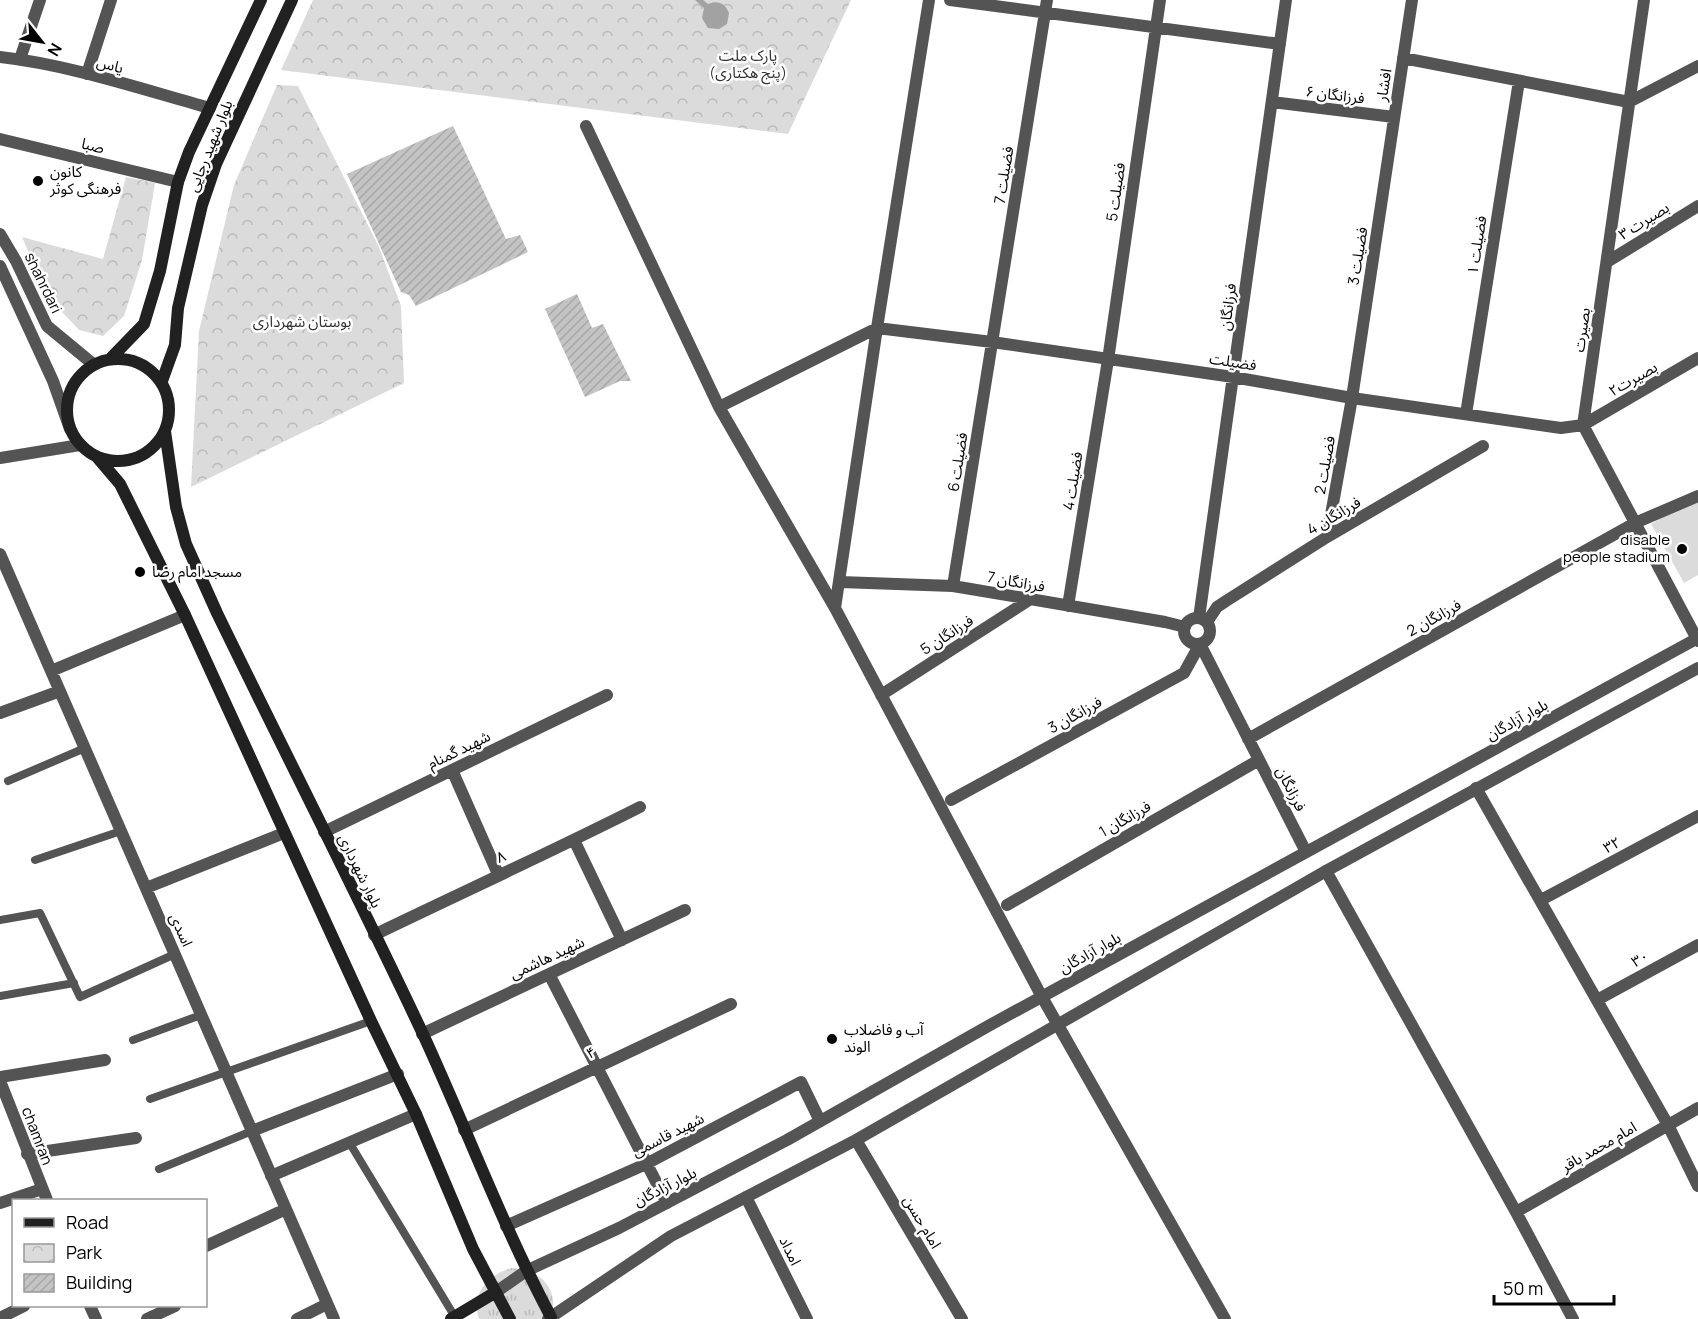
<svg xmlns="http://www.w3.org/2000/svg" width="1698" height="1319" font-family="Manrope,'Noto Sans Arabic',sans-serif">
  <style>
    .grass { fill: url(#grass-tufts) }
    .park { fill: url(#park-crowns) }
    .pitch { fill: #dbdbdb }
    .water { fill: #a2a2a2 }
    .building { fill: url(#building-hatch) }
    .lines { fill: none; stroke-linecap: round; stroke-linejoin: round }
    .service { stroke: #545454; stroke-width: 8 }
    .minor { stroke: #545454; stroke-width: 12 }
    .tertiary { stroke: #545454; stroke-width: 12 }
    .secondary { stroke: #212121; stroke-width: 12 }
    .poi-dot { fill: #000; stroke: #fff; stroke-width: 2 }
    .labels { text-anchor: middle; stroke-width: 5; stroke-linejoin: round; paint-order: stroke }
    .park-label { font-size: 15px; fill: #323232; stroke: #fff }
    .street-label { font-size: 15px; fill: #000; stroke: #fff }
    .poi-label { font-size: 15px; fill: #000; stroke: #fff; text-anchor: start }
  </style>
  <defs>
    <pattern id="grass-tufts" width="24" height="20" patternUnits="userSpaceOnUse" patternTransform="scale(1.5)"><rect width="24" height="20" fill="#dbdbdb"/><path d="M3 7l-1-3M5 7V3M7 7l1-3M15 17l-1-3M17 17v-4M19 17l1-3" fill="none" stroke="#bababa"/></pattern>
    <pattern id="park-crowns" width="20" height="18" patternUnits="userSpaceOnUse" patternTransform="scale(1.5)"><rect width="20" height="18" fill="#dbdbdb"/><path d="M2 6a3 3 0 1 1 6 0M12 15a3 3 0 1 1 6 0" fill="none" stroke="#bababa"/></pattern>
    <pattern id="building-hatch" width="6" height="6" patternUnits="userSpaceOnUse" patternTransform="scale(1.5)"><rect width="6" height="6" fill="#c4c4c4"/><path d="M-1 1l2-2M0 6l6-6M5 7l2-2" fill="none" stroke="#a7a7a7"/></pattern>
  </defs>
  <rect width="100%" height="100%" fill="#fff"/>
  <path class="grass" d="M512 1268C541 1270 560 1289 551 1319H479C470 1293 489 1274 512 1268Z"/>
  <path class="park" d="M313 0H851L788 134 281 70Z
    M277 85 298 86 379 247 401 306 404 383 191 487 199 331 234 185Z
    M126 177 155 183 142 260 124 316 103 336 79 330 48 297 22 237 103 259Z"/>
  <path class="pitch" d="M1698 498V575L1684 583 1651 524Z"/>
  <path class="water" d="M695 0H703L708 4C718 0 725 3 729 13L727 24 719 29 708 28 702 18 704 8Z"/>
  <path class="building" d="M453 126 506 239 520 235 528 252 416 306 409 295 401 292 347 174Z
    M577 294 592 328 603 324 631 381H620L585 397 545 309Z"/>
  <g class="lines">
    <path class="service" d="M8 781 85 748
      M35 860 121 831
      M0 920 40 913 80 997 175 954
      M0 996 74 983
      M133 1040 201 1015
      M150 1099 371 1021
      M349 1142 455 1317
      M159 1169 252 1131"/>
    <path class="minor" d="M929 0 877 328 835 608 1042 997 1225 1319
      M950 0 1280 44
      M1644 0 1583 425 1698 641
      M0 57C71 65 141 89 210 108
      M1403 58 1629 102 1698 66
      M20 59 40 0
      M87 74 111 0
      M1272 102 1394 117
      M586 126 719 407 835 608
      M0 139 178 182
      M1607 262 1698 206
      M719 407 877 328 992 342 1233 377 1352 398 1561 428 1583 425 1698 358
      M1466 414 1519 81
      M0 458 80 445
      M1327 537 1352 398 1412 0
      M0 554 334 1319
      M840 582 953 586 1165 622 1185 627
      M953 586 1047 0
      M1068 606 1108 360 1160 0
      M1199 618 1286 0
      M1184 631a13 13 0 1 1 26 0a13 13 0 1 1-26 0Z
      M1207 622 1217 607 1226 601 1327 537 1483 446
      M1200 644 1306 852
      M51 671 185 615
      M881 695 1029 600
      M0 713 60 691
      M1248 739 1635 523 1698 496
      M452 770 498 874
      M1476 788 1668 1125 1698 1186
      M951 800 1184 673 1200 644
      M324 832 607 695
      M574 840 622 940
      M1326 871 1516 1212 1573 1319
      M146 888 284 833
      M1541 900 1698 816
      M1007 905 1259 760
      M374 935C463 892 553 851 640 807
      M549 974 667 1203
      M1597 1000 1698 945
      M422 1034 685 910
      M0 1077 105 1060
      M464 1130 731 1004
      M252 1131 398 1074
      M27 1154 136 1138
      M271 1176 416 1114
      M746 1197 807 1319
      M0 1203 42 1189
      M1516 1212 1698 1108
      M506 1226 646 1164 801 1082 820 1121
      M206 1246 286 1209
      M0 1318 24 1306
      M147 1319 175 1306
      M297 1319 327 1304"/>
    <path class="tertiary" d="M0 234 16 261 47 326 93 364
      M0 266 53 381 70 429
      M0 1081 47 1200
      M856 1140 962 1319
      M496 1292 526 1271 619 1228 787 1140 990 1025 1698 638
      M90 1306 96 1319
      M548 1319 671 1236 856 1140 1326 871 1698 668"/>
    <path class="secondary" d="M111 358 144 324 160 271 178 182 189 152 261 0
      M67 410a51 51 0 1 1 102 0a51 51 0 1 1-102 0Z
      M162 381 175 345 178 308 202 205 216 164 292 0
      M165 431 176 507 186 544 217 613C285 753 356 892 422 1032 466 1127 502 1225 551 1317
      M97 457 120 484 185 615 371 1021 416 1114 473 1249 510 1319
      M451 1319 496 1292"/>
  </g>
  <g class="poi-dot">
    <circle cx="38" cy="181" r="6"/>
    <circle cx="1682" cy="549" r="6"/>
    <circle cx="140" cy="572" r="6"/>
    <circle cx="832" cy="1039" r="6"/>
  </g>
  <g class="labels">
    <g class="park-label">
      <text x="748" y="61">پارک ملت<tspan x="748" dy="17">(پنج هکتاری)</tspan></text>
      <text x="302" y="327">بوستان شهرداری</text>
    </g>
    <g class="street-label">
      <text transform="translate(110 65) rotate(15)" y="5">یاس</text>
      <text transform="translate(1384 85) rotate(-81)" y="5">افشار</text>
      <text transform="translate(1335 95) rotate(7)" y="5">فرزانگان ۶</text>
      <text transform="translate(93 146) rotate(14)" y="5">صبا</text>
      <text transform="translate(210 146) rotate(-68)" y="5">بلوار شهید رجایی</text>
      <text transform="translate(1004 175) rotate(-81)" y="5">فضیلت 7</text>
      <text transform="translate(1116 192) rotate(-82)" y="5">فضیلت 5</text>
      <text transform="translate(1644 221) rotate(-32)" y="5">بصیرت ۳</text>
      <text transform="translate(1477 245) rotate(-81)" y="5">فضیلت ۱</text>
      <text transform="translate(1358 256) rotate(-81)" y="5">فضیلت 3</text>
      <text transform="translate(43 283) rotate(64)" y="5">shahrdari</text>
      <text transform="translate(1228 307) rotate(-82)" y="5">فرزانگان</text>
      <text transform="translate(1582 330) rotate(-82)" y="5">بصیرت</text>
      <text transform="translate(1233 362) rotate(9)" y="5">فضیلت</text>
      <text transform="translate(1633 379) rotate(-30)" y="5">بصیرت۲</text>
      <text transform="translate(958 462) rotate(-81)" y="5">فضیلت 6</text>
      <text transform="translate(1325 465) rotate(-80)" y="5">فضیلت 2</text>
      <text transform="translate(1073 481) rotate(-81)" y="5">فضیلت 4</text>
      <text transform="translate(1334 516) rotate(-31)" y="5">فرزانگان 4</text>
      <text transform="translate(1016 582) rotate(10)" y="5">فرزانگان 7</text>
      <text transform="translate(1434 618) rotate(-29)" y="5">فرزانگان 2</text>
      <text transform="translate(947 635) rotate(-33)" y="5">فرزانگان 5</text>
      <text transform="translate(1075 715) rotate(-29)" y="5">فرزانگان 3</text>
      <text transform="translate(1517 720) rotate(-29)" y="5">بلوار آزادگان</text>
      <text transform="translate(459 750) rotate(-26)" y="5">شهید گمنام</text>
      <text transform="translate(1291 789) rotate(63)" y="5">فرزانگان</text>
      <text transform="translate(1125 819) rotate(-30)" y="5">فرزانگان 1</text>
      <text transform="translate(1612 845) rotate(-28)" y="5">۳۲</text>
      <text transform="translate(501 857) rotate(-24)" y="5">۸</text>
      <text transform="translate(360 871) rotate(64)" y="5">بلوار شهرداری</text>
      <text transform="translate(181 930) rotate(66)" y="5">اسدی</text>
      <text transform="translate(1090 953) rotate(-29)" y="5">بلوار آزادگان</text>
      <text transform="translate(547 958) rotate(-25)" y="5">شهید هاشمی</text>
      <text transform="translate(1640 959) rotate(-29)" y="5">۳۰</text>
      <text transform="translate(591 1053) rotate(-25)" y="5">۴</text>
      <text transform="translate(668 1135) rotate(-27)" y="5">شهید قاسمی</text>
      <text transform="translate(37 1136) rotate(69)" y="5">chamran</text>
      <text transform="translate(1599 1147) rotate(-30)" y="5">امام محمد باقر</text>
      <text transform="translate(665 1187) rotate(-27)" y="5">بلوار آزادگان</text>
      <text transform="translate(922 1222) rotate(59)" y="5">امام حسن</text>
      <text transform="translate(790 1251) rotate(64)" y="5">امداد</text>
    </g>
    <g class="poi-label">
      <text x="50" y="177">کانون<tspan x="50" dy="17">فرهنگی کوثر</tspan></text>
      <text x="1670" y="545" text-anchor="end">disable<tspan x="1670" dy="17">people stadium</tspan></text>
      <text x="152" y="577">مسجد امام رضا</text>
      <text x="844" y="1035">آب و فاضلاب<tspan x="844" dy="17">الوند</tspan></text>
    </g>
  </g>
  <rect x="12" y="1199" width="195" height="108" fill="#ffffff" stroke="#999999" stroke-width="1.5"/>
  <rect x="24" y="1218" width="30" height="9" fill="#212121" stroke="#999999" stroke-width="1.5"/>
  <text x="66" y="1229" font-size="18" fill="#000000">Road</text>
  <rect x="24" y="1244" width="30" height="18" fill="url(#park-crowns)" stroke="#999999" stroke-width="1.5"/>
  <text x="66" y="1259" font-size="18" fill="#000000">Park</text>
  <rect x="24" y="1274" width="30" height="18" fill="url(#building-hatch)" stroke="#999999" stroke-width="1.5"/>
  <text x="66" y="1289" font-size="18" fill="#000000">Building</text>
  <g transform="translate(42 42) rotate(121)" stroke="#ffffff" stroke-width="4.5" paint-order="stroke">
  <path d="M0-4.5L10 22L0 15L-10 22Z" fill="#000000"/>
  <text y="-9" font-size="16" font-weight="bold" text-anchor="middle" fill="#000000">N</text>
  </g>
  <path d="M1494 1295v9h120v-9" fill="none" stroke="#000000" stroke-width="3"/>
  <text x="1503" y="1295" font-size="18" fill="#000000" stroke="#ffffff" stroke-width="4.5" paint-order="stroke">50 m</text>
</svg>
